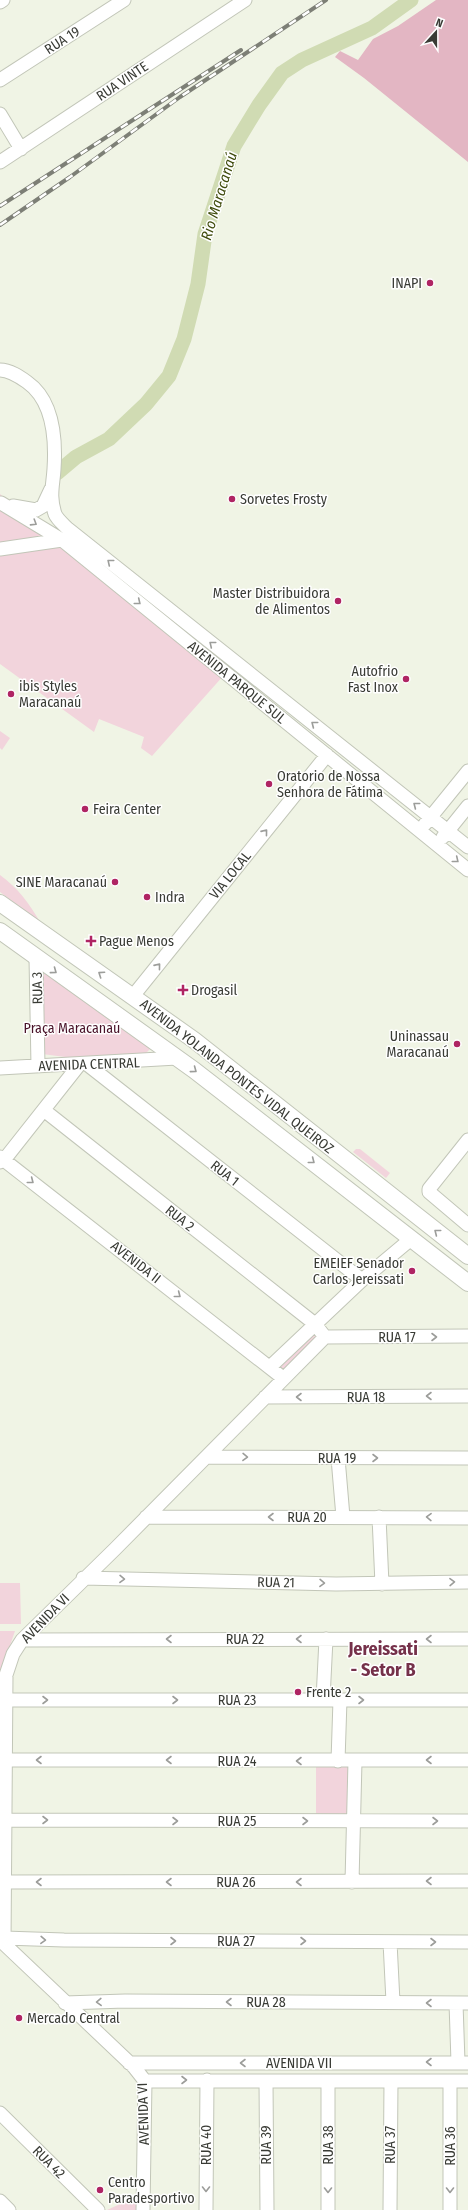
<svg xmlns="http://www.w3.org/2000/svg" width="468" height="2210" font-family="'Fira Sans Condensed',sans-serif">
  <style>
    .green { fill: #f2d4dc }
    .forest { fill: #e3b6c3 }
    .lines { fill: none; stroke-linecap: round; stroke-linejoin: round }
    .river { stroke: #d0dbb3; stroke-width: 15 }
    .minor-casing { stroke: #c2c6b8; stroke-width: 15 }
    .major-casing { stroke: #c2c6b8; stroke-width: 18 }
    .minor { stroke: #fff; stroke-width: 13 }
    .major { stroke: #fff; stroke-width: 16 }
    .rail-casing { stroke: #7d7f76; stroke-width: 4 }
    .rail { stroke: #fff; stroke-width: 2.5; stroke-dasharray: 8; stroke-linecap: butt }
    .oneway { stroke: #9c9d9a }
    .poi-dot { fill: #af2463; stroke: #fff; stroke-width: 1.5 }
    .labels { text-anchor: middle; stroke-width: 3; stroke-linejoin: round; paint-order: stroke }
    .street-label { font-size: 14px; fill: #393b35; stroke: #fff }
    .poi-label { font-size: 14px; fill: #393b35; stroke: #fff; text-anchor: start }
    .park-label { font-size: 14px; fill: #491329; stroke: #fff }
    .water-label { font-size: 15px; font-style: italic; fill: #3f4b0c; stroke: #fff }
    .district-label { font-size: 18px; font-weight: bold; fill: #75314a; stroke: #fff }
  </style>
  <rect width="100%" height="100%" fill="#f0f4e5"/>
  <path class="green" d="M0 494 224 675 152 756 141 748 144 737 99 719 94 732 0 664Z
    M0 731 10 738 2 750 0 748Z
    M0 875C18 888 29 903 40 922L0 892Z
    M44 974 49 975 151 1048 145 1054 73 1058 42 1054V978Z
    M356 1149H360L390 1173 386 1178 353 1152Z
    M315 1330 320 1338 285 1373 276 1364Z
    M0 1583H20L21 1624H0Z
    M0 1631H15L5 1660 0 1698Z
    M316 1765 350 1766V1814H316Z
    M140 2195 139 2210H107Z"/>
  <path class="forest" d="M436 0H468V162L364 78 335 57 340 51 358 60 373 39 398 26Z"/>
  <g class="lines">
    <path class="river" d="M57 473 76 457 109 439 146 404 169 376 184 339 198 284 205 234 234 146 259 105 282 73 302 60 372 28 411 0"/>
    <g class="minor-casing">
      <path id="minor" d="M0 2 3 0
        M0 80 124 0
        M0 114 21 149
        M0 162 245 0
        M0 370C10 370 20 377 27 382 54 401 56 439 54 469 53 486 49 495 55 514 57 519 63 524 67 528L468 847
        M1 503 62 540 468 870
        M13 506 36 510 43 506 51 489
        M0 549 62 540
        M425 824 468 771
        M443 837 468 806
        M36 958 38 1066
        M133 996 327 755
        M88 1065 362 1280
        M0 1068 177 1058
        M45 1111 315 1324 325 1337
        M468 1140 429 1189V1192L468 1225
        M0 1157 283 1378
        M0 1162 4 1160 79 1065
        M325 1337 468 1336
        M271 1366 362 1280 411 1239
        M265 1397 468 1396
        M206 1457 468 1458
        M338 1458 343 1517
        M146 1517 468 1518
        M379 1517 382 1584
        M83 1578 336 1584 468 1582
        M22 1640 468 1639
        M323 1699 326 1639
        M6 1700H468
        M6 1760H468
        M338 1761 340 1700
        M0 1820 468 1821
        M5 1882 468 1881
        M352 1882 355 1761
        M4 1938 64 1940 468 1942
        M0 1940 134 2067 145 2081 143 2210
        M390 1942 393 2002
        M4 1943 6 1675 13 1654 22 1640 115 1549 325 1337
        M65 2003 125 2001 468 2003
        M456 2003 458 2062
        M129 2063H468
        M145 2081H468
        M266 2081 267 2210
        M450 2081V2210
        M0 2113 98 2210
        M0 2201 9 2210
        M206 2210 207 2080
        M328 2210V2081
        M390 2210 391 2081"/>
    </g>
    <g class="major-casing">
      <path id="major" d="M0 903 194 1040 468 1256
        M0 931 194 1070 468 1283"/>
    </g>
    <use href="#minor" class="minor"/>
    <use href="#major" class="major"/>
    <g class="rail-casing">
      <path id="rail" d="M0 206 241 50
        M0 225 70 177 180 97 326 0"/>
    </g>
    <use href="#rail" class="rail"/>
  </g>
  <defs><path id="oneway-chevron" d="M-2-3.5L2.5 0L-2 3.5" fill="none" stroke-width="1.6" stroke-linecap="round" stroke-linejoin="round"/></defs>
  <g class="oneway">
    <use href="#oneway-chevron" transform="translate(34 523) rotate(32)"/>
    <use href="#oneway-chevron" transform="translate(110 562) rotate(-141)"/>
    <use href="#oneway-chevron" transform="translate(138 602) rotate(39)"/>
    <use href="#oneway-chevron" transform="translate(212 644) rotate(-141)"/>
    <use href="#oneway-chevron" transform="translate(314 724) rotate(-142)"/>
    <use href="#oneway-chevron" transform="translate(416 805) rotate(-142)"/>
    <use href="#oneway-chevron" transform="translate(265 832) rotate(-51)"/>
    <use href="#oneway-chevron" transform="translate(456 860) rotate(39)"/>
    <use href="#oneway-chevron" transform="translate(158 966) rotate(-51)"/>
    <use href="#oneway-chevron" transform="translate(54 971) rotate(36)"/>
    <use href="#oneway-chevron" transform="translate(101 974) rotate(-146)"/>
    <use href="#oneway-chevron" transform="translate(194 1070) rotate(37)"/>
    <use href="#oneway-chevron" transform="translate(312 1161) rotate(38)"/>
    <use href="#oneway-chevron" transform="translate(31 1181) rotate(38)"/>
    <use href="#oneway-chevron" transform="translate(437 1232) rotate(-142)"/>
    <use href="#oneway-chevron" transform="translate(178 1295) rotate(38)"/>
    <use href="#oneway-chevron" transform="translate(434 1337)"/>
    <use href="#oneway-chevron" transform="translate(429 1396) rotate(180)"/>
    <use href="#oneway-chevron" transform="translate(299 1397) rotate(180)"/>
    <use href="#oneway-chevron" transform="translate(245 1457) rotate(1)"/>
    <use href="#oneway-chevron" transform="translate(375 1458)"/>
    <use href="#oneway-chevron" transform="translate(271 1517) rotate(180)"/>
    <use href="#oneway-chevron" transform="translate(429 1517) rotate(-179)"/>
    <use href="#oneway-chevron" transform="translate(122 1579) rotate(1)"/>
    <use href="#oneway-chevron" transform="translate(452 1582) rotate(-1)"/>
    <use href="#oneway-chevron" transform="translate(322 1583) rotate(1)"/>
    <use href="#oneway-chevron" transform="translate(169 1639) rotate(180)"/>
    <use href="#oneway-chevron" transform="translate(299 1639) rotate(180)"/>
    <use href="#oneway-chevron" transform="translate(429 1639) rotate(-180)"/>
    <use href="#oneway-chevron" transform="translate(45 1700)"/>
    <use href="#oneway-chevron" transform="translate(175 1700)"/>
    <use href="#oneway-chevron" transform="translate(361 1700)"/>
    <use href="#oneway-chevron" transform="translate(39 1760) rotate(-180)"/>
    <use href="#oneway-chevron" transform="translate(169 1760) rotate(-180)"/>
    <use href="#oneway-chevron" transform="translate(429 1760) rotate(180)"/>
    <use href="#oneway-chevron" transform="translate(299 1761) rotate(-180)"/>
    <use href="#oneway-chevron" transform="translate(45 1820)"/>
    <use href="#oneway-chevron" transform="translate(175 1821)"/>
    <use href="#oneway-chevron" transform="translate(305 1821)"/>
    <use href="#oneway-chevron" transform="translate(435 1821)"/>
    <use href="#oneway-chevron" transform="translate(429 1881) rotate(180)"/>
    <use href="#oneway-chevron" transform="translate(39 1882) rotate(180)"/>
    <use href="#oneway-chevron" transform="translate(169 1882) rotate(180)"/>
    <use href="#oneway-chevron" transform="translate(299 1882) rotate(180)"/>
    <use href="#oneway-chevron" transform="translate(43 1940) rotate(2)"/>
    <use href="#oneway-chevron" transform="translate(173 1941)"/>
    <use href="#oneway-chevron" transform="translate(303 1941)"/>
    <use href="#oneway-chevron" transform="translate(433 1942)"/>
    <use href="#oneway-chevron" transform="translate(99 2002) rotate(178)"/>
    <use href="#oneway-chevron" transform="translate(229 2002) rotate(-180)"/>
    <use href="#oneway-chevron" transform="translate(429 2003) rotate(-180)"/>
    <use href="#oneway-chevron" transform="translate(429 2062) rotate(180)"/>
    <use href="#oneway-chevron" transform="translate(243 2063) rotate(180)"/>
    <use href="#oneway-chevron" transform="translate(184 2080)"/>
    <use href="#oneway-chevron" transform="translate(206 2189) rotate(90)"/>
    <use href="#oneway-chevron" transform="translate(328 2190) rotate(90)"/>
    <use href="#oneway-chevron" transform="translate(450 2190) rotate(90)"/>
  </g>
  <g class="poi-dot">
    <circle cx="430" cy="283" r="4"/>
    <circle cx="232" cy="499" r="4"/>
    <circle cx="338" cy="601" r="4"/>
    <circle cx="406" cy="679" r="4"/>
    <circle cx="11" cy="694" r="4"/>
    <circle cx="269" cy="784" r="4"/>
    <circle cx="85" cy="809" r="4"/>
    <circle cx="115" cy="882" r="4"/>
    <circle cx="147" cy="897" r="4"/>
    <path d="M89 935h4v4h4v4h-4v4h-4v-4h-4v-4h4z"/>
    <path d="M181 984h4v4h4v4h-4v4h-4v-4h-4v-4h4z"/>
    <circle cx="457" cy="1044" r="4"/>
    <circle cx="412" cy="1271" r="4"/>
    <circle cx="298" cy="1692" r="4"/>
    <circle cx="19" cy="2018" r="4"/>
    <circle cx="100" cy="2190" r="4"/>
  </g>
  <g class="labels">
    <g class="street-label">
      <text transform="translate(62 40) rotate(-33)" y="5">RUA 19</text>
      <text transform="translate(122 81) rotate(-34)" y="5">RUA VINTE</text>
      <text transform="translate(237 682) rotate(39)" y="5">AVENIDA PARQUE SUL</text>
      <text transform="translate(230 875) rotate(-51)" y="5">VIA LOCAL</text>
      <text transform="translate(37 988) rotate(-91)" y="5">RUA 3</text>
      <text transform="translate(89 1064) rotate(-2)" y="5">AVENIDA CENTRAL</text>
      <text transform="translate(237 1076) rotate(38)" y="5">AVENIDA YOLANDA PONTES VIDAL QUEIROZ</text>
      <text transform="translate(225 1173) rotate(38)" y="5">RUA 1</text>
      <text transform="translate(180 1218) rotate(38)" y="5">RUA 2</text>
      <text transform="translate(136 1262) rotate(38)" y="5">AVENIDA II</text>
      <text x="397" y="1342">RUA 17</text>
      <text x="366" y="1402">RUA 18</text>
      <text x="337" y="1463">RUA 19</text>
      <text x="307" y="1522">RUA 20</text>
      <text transform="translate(276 1582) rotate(1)" y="5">RUA 21</text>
      <text transform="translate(45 1618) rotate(-46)" y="5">AVENIDA VI</text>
      <text x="245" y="1644">RUA 22</text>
      <text x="237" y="1705">RUA 23</text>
      <text x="237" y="1766">RUA 24</text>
      <text x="237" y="1826">RUA 25</text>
      <text x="236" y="1887">RUA 26</text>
      <text x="236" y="1946">RUA 27</text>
      <text x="266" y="2007">RUA 28</text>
      <text x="299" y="2068">AVENIDA VII</text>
      <text transform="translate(143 2114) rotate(-92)" y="5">AVENIDA VI</text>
      <text transform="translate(206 2145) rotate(-90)" y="5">RUA 40</text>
      <text transform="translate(266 2145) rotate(-90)" y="5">RUA 39</text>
      <text transform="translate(328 2145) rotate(-90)" y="5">RUA 38</text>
      <text transform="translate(390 2145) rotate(-90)" y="5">RUA 37</text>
      <text transform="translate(450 2146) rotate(-90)" y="5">RUA 36</text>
      <text transform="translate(49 2162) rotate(45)" y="5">RUA 42</text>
    </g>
    <g class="poi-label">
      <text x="422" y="288" text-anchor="end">INAPI</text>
      <text x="240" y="504">Sorvetes Frosty</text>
      <text x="330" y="598" text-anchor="end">Master Distribuidora<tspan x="330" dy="16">de Alimentos</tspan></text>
      <text x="398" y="676" text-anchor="end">Autofrio<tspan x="398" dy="16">Fast Inox</tspan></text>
      <text x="19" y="691">ibis Styles<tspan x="19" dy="16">Maracanaú</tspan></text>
      <text x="277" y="781">Oratorio de Nossa<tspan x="277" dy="16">Senhora de Fátima</tspan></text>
      <text x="93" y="814">Feira Center</text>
      <text x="107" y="887" text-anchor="end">SINE Maracanaú</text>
      <text x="155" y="902">Indra</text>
      <text x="99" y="946">Pague Menos</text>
      <text x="191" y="995">Drogasil</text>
      <text x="449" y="1041" text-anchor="end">Uninassau<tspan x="449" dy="16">Maracanaú</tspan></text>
      <text x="404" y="1268" text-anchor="end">EMEIEF Senador<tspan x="404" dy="16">Carlos Jereissati</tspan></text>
      <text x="306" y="1697">Frente 2</text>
      <text x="27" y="2023">Mercado Central</text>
      <text x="108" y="2187">Centro<tspan x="108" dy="16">Paradesportivo</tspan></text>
    </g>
    <g class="park-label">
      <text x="72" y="1033">Praça Maracanaú</text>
    </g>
    <g class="water-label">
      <text transform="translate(219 196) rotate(-73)" y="5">Rio Maracanaú</text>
    </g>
    <g class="district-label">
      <text x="383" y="1655">Jereissati<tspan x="383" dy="21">- Setor B</tspan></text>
    </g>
  </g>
  <g transform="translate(436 32) rotate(21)" stroke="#ffffff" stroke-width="3" paint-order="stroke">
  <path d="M0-3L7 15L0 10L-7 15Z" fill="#393b35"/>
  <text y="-6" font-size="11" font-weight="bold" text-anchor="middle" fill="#393b35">N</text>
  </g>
</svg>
